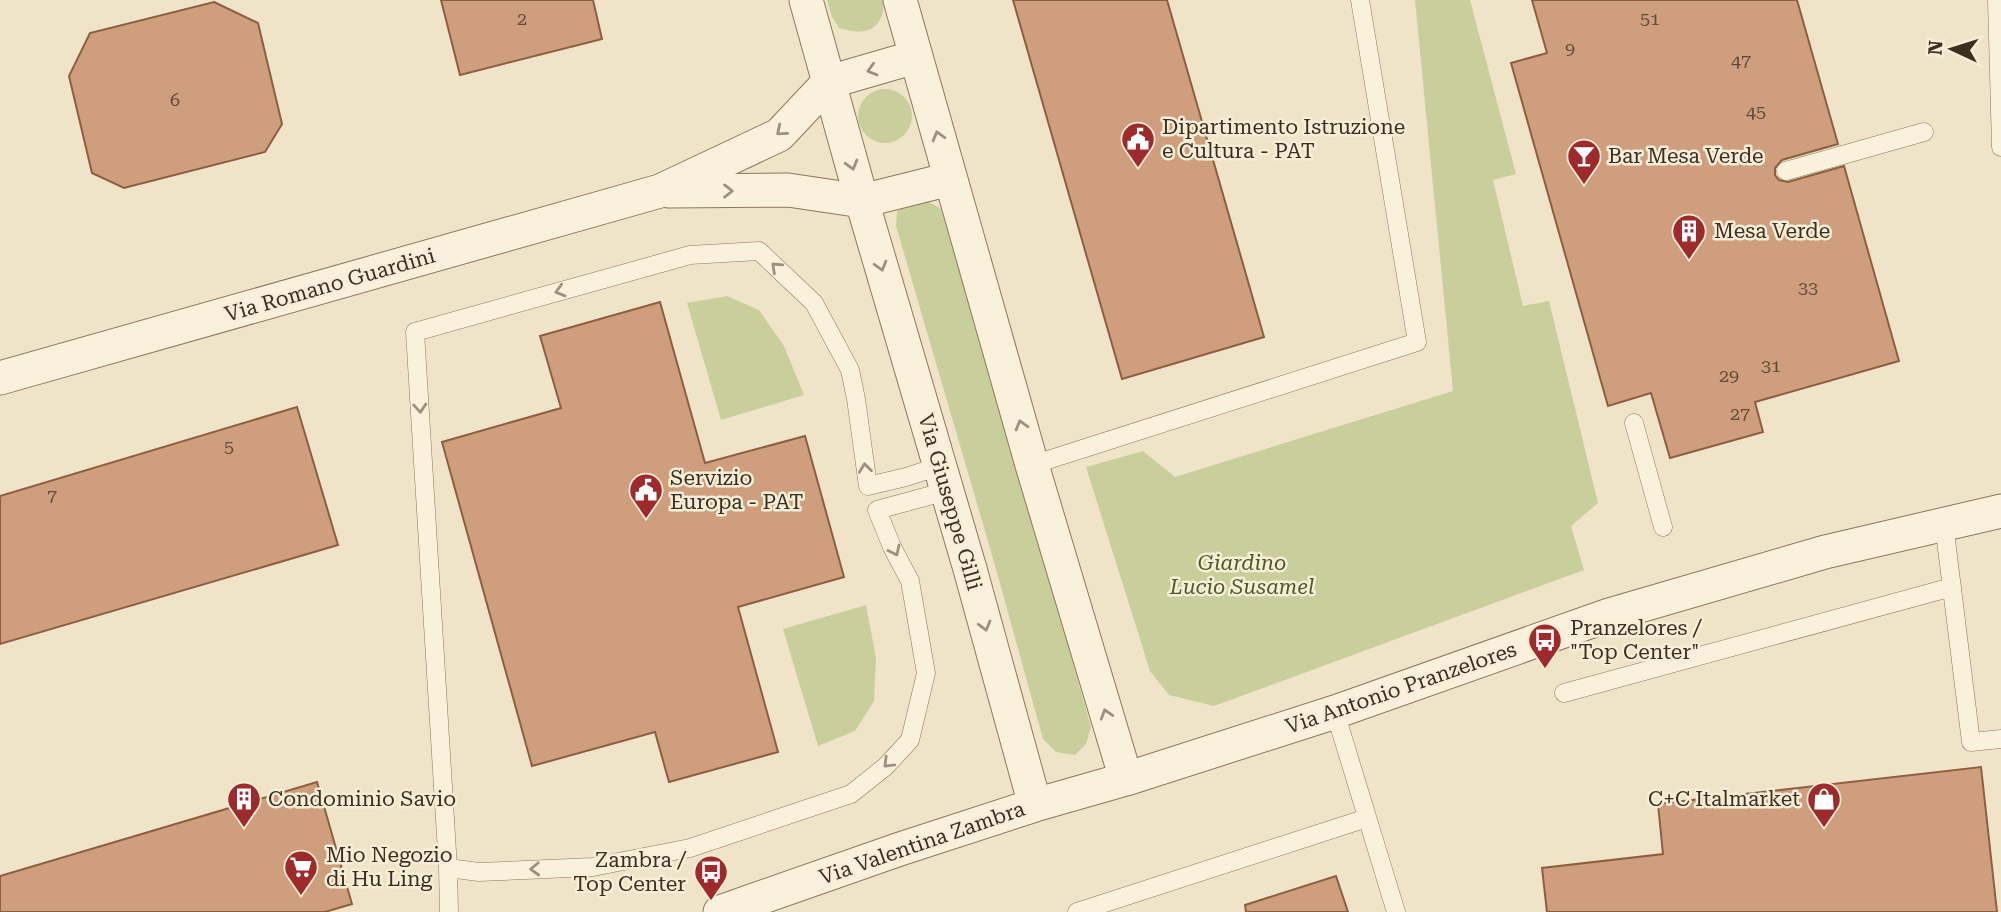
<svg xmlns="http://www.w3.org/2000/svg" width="2001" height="912" font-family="'Roboto Serif',serif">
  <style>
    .green { fill: #c9cf9b }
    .building { fill: #cf9f7d; stroke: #8d5f41; stroke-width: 2 }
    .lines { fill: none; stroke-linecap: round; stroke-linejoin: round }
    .service-casing { stroke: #8d765c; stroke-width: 19 }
    .minor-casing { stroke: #8d765c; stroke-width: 35 }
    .service { stroke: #faf1dc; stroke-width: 18 }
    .minor { stroke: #faf1dc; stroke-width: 33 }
    .oneway { stroke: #9c907e }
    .labels { text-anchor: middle; stroke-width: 5; stroke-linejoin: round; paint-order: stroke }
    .number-label { font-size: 18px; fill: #624a37 }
    .poi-label { font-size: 21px; fill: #3d2e20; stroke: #f7eed8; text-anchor: start }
    .street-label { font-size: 21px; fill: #3d2e20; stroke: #f7eed8 }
    .park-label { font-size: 21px; font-style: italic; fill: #4d5a26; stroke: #f7eed8 }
  </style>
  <rect width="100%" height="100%" fill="#f0e4c8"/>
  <path class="green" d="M827 0H884C884 31 865 36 839 28L832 17Z
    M1415 0H1470L1516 174 1493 180 1523 306 1549 301 1598 503 1571 526 1584 570 1214 706 1169 695 1150 671 1086 467 1143 451 1175 477 1453 391Z
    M858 116a27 27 0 1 1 54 0a27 27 0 1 1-54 0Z
    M914 200 929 202 941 209 1041 549 1091 727 1086 744 1075 755 1056 752 1043 739 994 562 896 226 897 211Z
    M727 296 759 310 784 346 804 395 721 420 687 303Z
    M866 605 876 658 874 701 855 731 818 746 783 629Z"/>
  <path class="building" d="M441 0H593L602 39 460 75Z
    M1013 0H1167L1264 337 1122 379Z
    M1532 0H1797L1838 144 1782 160 1775 168V175L1779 180 1788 182 1844 166 1899 361 1755 402 1763 432 1670 458 1651 393 1608 406 1511 63 1547 53Z
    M214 2 258 23 282 124 265 152 124 188 92 173 69 76 90 33Z
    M660 302 705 463 805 436 844 577 738 607 778 752 669 782 655 732 532 766 442 442 561 408 540 336Z
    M297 407 338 545 0 644V496Z
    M1981 767 1997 912H1547L1542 868 1663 854 1658 804Z
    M317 782 352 904 325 912H0V876Z
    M1336 876 1348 912H1246L1245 905Z"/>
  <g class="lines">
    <g class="service-casing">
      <path id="service" d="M1997 0 2001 147
        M1786 171 1924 132
        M1634 423 1663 527
        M1032 465 1417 342 1360 0
        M1944 524 1971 742 2001 739
        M1564 693 1952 587
        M1335 712 1396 912
        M448 868 479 872 593 867 690 848 851 794 885 767 910 740 926 673 910 581 892 547 877 510 947 491
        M449 912 448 868 415 332 690 255 759 251 814 303 850 370 856 399 868 486 906 477 940 466
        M1077 912 1367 818"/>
    </g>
    <g class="minor-casing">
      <path id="minor" d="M806 0 862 201 970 569 1035 805
        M900 0 1032 465 1126 779
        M669 191 788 190 862 201 950 179
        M0 378 660 191 779 135 829 82 915 57
        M720 912 900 849 1035 805 1126 779 1335 712 1609 615 1825 552 2001 511"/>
    </g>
    <use href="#service" class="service"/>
    <use href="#minor" class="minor"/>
  </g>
  <defs><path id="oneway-chevron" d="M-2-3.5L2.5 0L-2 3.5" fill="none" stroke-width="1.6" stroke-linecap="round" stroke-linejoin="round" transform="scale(1.75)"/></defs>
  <g class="oneway">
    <use href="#oneway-chevron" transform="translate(872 70) rotate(164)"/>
    <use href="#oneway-chevron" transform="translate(781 131) rotate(140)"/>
    <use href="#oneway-chevron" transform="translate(938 136) rotate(-106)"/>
    <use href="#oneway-chevron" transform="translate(852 165) rotate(74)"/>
    <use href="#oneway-chevron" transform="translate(728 191)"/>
    <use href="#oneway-chevron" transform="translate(881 266) rotate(74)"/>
    <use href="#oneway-chevron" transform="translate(776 267) rotate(-137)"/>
    <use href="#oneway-chevron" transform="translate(560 291) rotate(164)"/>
    <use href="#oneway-chevron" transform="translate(420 408) rotate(86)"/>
    <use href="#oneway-chevron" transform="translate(1021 425) rotate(-106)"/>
    <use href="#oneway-chevron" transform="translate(865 468) rotate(-97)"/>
    <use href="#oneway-chevron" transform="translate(895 551) rotate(64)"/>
    <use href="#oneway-chevron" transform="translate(985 626) rotate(75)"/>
    <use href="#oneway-chevron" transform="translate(1106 714) rotate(-107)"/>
    <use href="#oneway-chevron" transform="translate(888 763) rotate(135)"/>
    <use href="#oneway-chevron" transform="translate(535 869) rotate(178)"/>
  </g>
  <defs>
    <g id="civic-pin" transform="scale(1.75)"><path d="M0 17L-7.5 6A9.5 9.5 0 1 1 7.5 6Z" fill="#9e2a2b" stroke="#f7eed8"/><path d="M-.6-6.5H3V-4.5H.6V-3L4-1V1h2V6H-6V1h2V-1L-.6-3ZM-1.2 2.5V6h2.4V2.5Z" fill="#fff"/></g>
    <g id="bar-pin" transform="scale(1.75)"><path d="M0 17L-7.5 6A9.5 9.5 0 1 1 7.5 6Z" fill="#9e2a2b" stroke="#f7eed8"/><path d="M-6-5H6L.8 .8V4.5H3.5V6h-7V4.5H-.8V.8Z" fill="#fff"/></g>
    <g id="building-pin" transform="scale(1.75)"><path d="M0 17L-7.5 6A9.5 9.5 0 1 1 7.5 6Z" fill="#9e2a2b" stroke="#f7eed8"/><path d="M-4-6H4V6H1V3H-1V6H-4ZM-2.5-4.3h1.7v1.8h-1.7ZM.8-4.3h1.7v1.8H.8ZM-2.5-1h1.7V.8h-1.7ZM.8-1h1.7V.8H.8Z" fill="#fff"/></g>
    <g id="bus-pin" transform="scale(1.75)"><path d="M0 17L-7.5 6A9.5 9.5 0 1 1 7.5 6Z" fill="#9e2a2b" stroke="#f7eed8"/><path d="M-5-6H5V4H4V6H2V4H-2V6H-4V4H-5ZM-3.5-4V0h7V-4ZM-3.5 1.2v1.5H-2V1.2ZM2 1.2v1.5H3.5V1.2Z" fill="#fff"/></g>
    <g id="shop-pin" transform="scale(1.75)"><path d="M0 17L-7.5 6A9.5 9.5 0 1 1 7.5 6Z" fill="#9e2a2b" stroke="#f7eed8"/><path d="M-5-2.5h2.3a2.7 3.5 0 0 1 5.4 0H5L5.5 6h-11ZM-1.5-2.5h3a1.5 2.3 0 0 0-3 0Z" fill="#fff"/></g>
    <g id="supermarket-pin" transform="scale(1.75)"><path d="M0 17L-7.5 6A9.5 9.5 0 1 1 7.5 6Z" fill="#9e2a2b" stroke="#f7eed8"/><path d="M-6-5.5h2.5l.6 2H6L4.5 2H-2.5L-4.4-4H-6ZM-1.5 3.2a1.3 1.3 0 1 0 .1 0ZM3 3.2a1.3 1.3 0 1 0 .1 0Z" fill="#fff"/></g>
  </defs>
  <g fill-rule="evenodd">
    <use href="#civic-pin" x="1138" y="139"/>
    <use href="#bar-pin" x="1584" y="156"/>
    <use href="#building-pin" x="1689" y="231"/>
    <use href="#civic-pin" x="646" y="490"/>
    <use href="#bus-pin" x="1545" y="640"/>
    <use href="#building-pin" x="244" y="799"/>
    <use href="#shop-pin" x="1824" y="799"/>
    <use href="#supermarket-pin" x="301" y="867"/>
    <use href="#bus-pin" x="711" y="872"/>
  </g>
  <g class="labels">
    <g class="number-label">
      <text x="522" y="25">2</text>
      <text x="1650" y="25">51</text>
      <text x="1570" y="55">9</text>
      <text x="1741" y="67">47</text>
      <text x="175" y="106">6</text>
      <text x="1756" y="118">45</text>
      <text x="1808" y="294">33</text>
      <text x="1771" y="372">31</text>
      <text x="1729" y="382">29</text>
      <text x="1740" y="420">27</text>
      <text x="229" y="453">5</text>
      <text x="52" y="502">7</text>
    </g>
    <g class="poi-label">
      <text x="1162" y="134">Dipartimento Istruzione<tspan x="1162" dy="24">e Cultura - PAT</tspan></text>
      <text x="1608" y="163">Bar Mesa Verde</text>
      <text x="1714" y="238">Mesa Verde</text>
      <text x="670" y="485">Servizio<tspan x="670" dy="24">Europa - PAT</tspan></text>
      <text x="1570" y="635">Pranzelores /<tspan x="1570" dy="24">"Top Center"</tspan></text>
      <text x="268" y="806">Condominio Savio</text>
      <text x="1800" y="806" text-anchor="end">C+C Italmarket</text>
      <text x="326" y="862">Mio Negozio<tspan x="326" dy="24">di Hu Ling</tspan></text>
      <text x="686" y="867" text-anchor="end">Zambra /<tspan x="686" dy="24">Top Center</tspan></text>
    </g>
    <g class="street-label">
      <text transform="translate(330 285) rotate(-16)" y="7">Via Romano Guardini</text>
      <text transform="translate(950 502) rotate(74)" y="7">Via Giuseppe Gilli</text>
      <text transform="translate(1401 688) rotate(-19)" y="7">Via Antonio Pranzelores</text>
      <text transform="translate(922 843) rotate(-19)" y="7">Via Valentina Zambra</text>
    </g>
    <g class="park-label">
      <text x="1242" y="570">Giardino<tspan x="1242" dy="24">Lucio Susamel</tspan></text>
    </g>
  </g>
  <g transform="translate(1952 49) rotate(274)" stroke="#f7eed8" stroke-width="5" paint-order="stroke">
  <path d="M0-5L12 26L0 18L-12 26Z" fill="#3d2e20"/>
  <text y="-10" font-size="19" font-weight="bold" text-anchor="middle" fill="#3d2e20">N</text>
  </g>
</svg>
